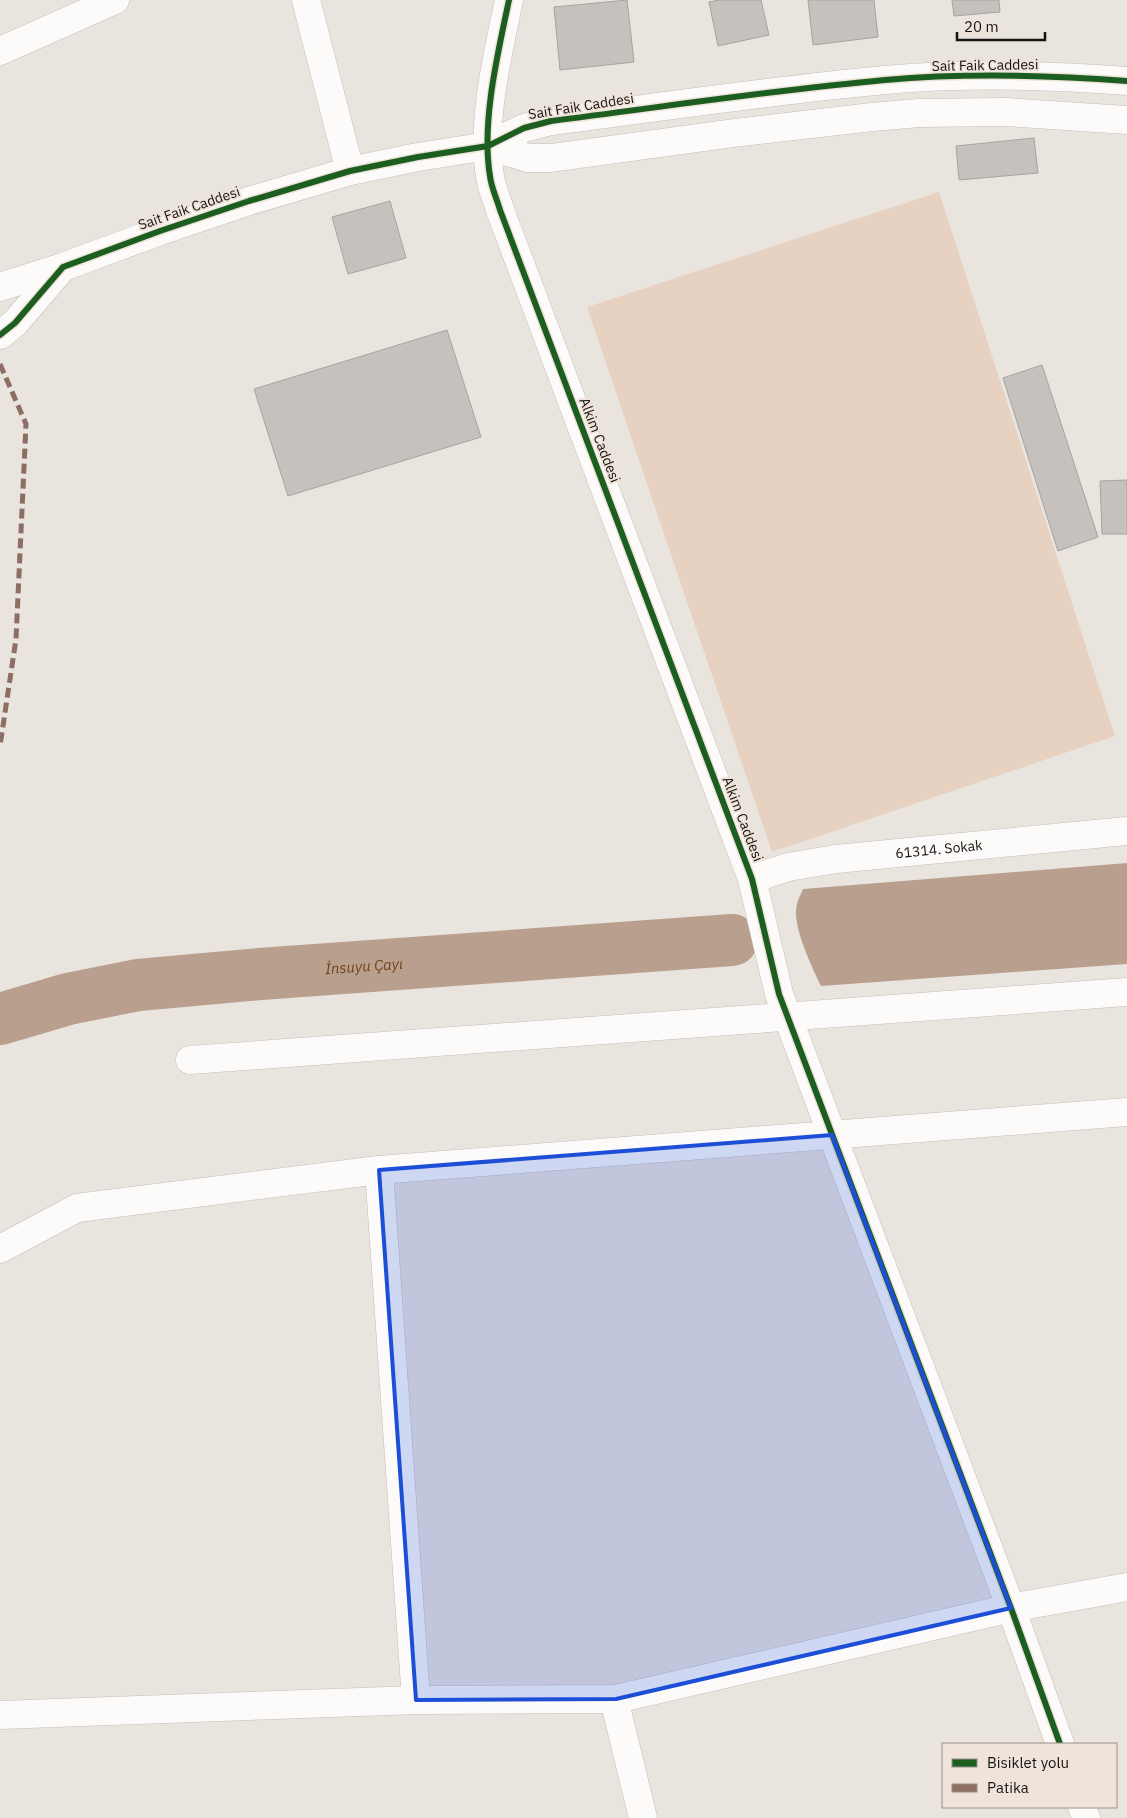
<svg xmlns="http://www.w3.org/2000/svg" width="1127" height="1818" font-family="'IBM Plex Sans',sans-serif">
  <style>
    .green { fill: #e7d1c1 }
    .water { fill: #b9a08e }
    .lines { fill: none; stroke-linecap: round; stroke-linejoin: round }
    .river { stroke: #b9a08e; stroke-width: 52 }
    .building { fill: #c6c1bd; stroke: #a7a39f }
    .minor-casing { stroke: #c4beba; stroke-width: 29 }
    .tertiary-casing { stroke: #c4beba; stroke-width: 29 }
    .minor { stroke: #fcfbfa; stroke-width: 28 }
    .tertiary { stroke: #fcfbfa; stroke-width: 28 }
    .quiet { stroke: #8d6e63; stroke-width: 5; stroke-dasharray: 10 5; stroke-linecap: butt }
    .cycleway-casing { stroke: #efe3da; stroke-width: 9 }
    .cycleway { stroke: #1b5e20; stroke-width: 6 }
    .marked { fill: #1d4ed8; fill-opacity: 0.2; stroke: #1d4ed8; stroke-width: 4; stroke-linejoin: round }
    .labels { text-anchor: middle; stroke-width: 4; stroke-linejoin: round; paint-order: stroke }
    .street-label { font-size: 14px; fill: #171310; stroke: #efe3da }
    .water-label { font-size: 15px; font-style: italic; fill: #704219; stroke: #efe3da }
  </style>
  <rect width="100%" height="100%" fill="#eae4df"/>
  <path class="green" d="M939 192 1115 736 772 852 587 307Z"/>
  <path class="water" d="M1127 863V964L821 986C812 967 791 924 797 904 798 899 801 894 803 889Z"/>
  <g class="lines">
    <path class="river" id="s1" d="M0 1019 68 999 138 985 260 974 732 940"/>
  </g>
  <path class="building" d="M627 0 634 62 560 70 554 7Z
    M719 0H761L769 35 718 46 709 2Z
    M808 0H874L878 37 813 45Z
    M952 0H999L1000 12 954 16Z
    M1034 138 1038 173 959 180 956 146Z
    M390 201 406 258 348 274 332 217Z
    M447 330 481 437 288 496 254 389Z
    M1042 365 1098 537 1058 551 1003 378Z
    M1127 480V534H1102L1100 481Z"/>
  <g class="lines">
    <g class="minor-casing">
      <g id="minor">
        <path d="M306 0 350 171"/>
        <path d="M0 51 115 0"/>
        <path d="M190 1060 1127 992"/>
        <path d="M379 1170 416 1700"/>
        <path d="M0 1249 77 1208 379 1170 1127 1112"/>
        <path d="M614 1699 643 1818"/>
        <path d="M0 1715 416 1700 616 1699 1011 1608 1127 1587"/>
        <path id="s2" d="M1060 1744 1011 1608 779 994 752 879 788 867 836 859 1127 831"/>
        <path d="M1082 1807 1086 1818"/>
      </g>
    </g>
    <g class="tertiary-casing">
      <path id="tertiary" d="M509 0C498 53 481 122 490 176 491 187 497 199 500 210L752 879
        M488 146 528 158H551L734 133 872 117 919 113 1006 112 1127 120
        M0 287 63 267
        M0 335 15 323 63 267 160 231 249 201 350 171 418 157 488 146 524 128 551 121C662 107 774 90 885 80 965 73 1047 75 1127 81"/>
    </g>
    <use href="#minor" class="minor"/>
    <use href="#tertiary" class="tertiary"/>
    <path class="quiet" d="M0 364 26 424 16 639 0 746"/>
    <g class="cycleway-casing">
      <path id="cycleway" d="M509 0C498 53 481 122 490 176 491 187 497 199 500 210L752 879 779 994 1011 1608 1060 1744
        M0 335 15 323 63 267 160 231 249 201 350 171 418 157 488 146 524 128 551 121C662 107 774 90 885 80 965 73 1047 75 1127 81"/>
    </g>
    <use href="#cycleway" class="cycleway"/>
  </g>
  <path class="marked" d="M832 1135 1011 1608 616 1699 416 1700 379 1170Z"/>
  <g class="labels">
    <g class="street-label">
      <text transform="translate(985 65) rotate(-1)" y="5">Sait Faik Caddesi</text>
      <text transform="translate(581 106) rotate(-9)" y="5">Sait Faik Caddesi</text>
      <text transform="translate(189 208) rotate(-19)" y="5">Sait Faik Caddesi</text>
      <text transform="translate(600 440) rotate(69)" y="5">Alkim Caddesi</text>
      <text transform="translate(743 819) rotate(69)" y="5">Alkim Caddesi</text>
      <text dy="5" stroke="none"><textPath href="#s2" startOffset="1109">61314. Sokak</textPath></text>
    </g>
    <g class="water-label">
      <text dy="5" stroke="none"><textPath href="#s1" startOffset="369">İnsuyu Çayı</textPath></text>
    </g>
  </g>
  <rect x="942" y="1743" width="175" height="65" fill="#efe3da" stroke="#999089"/>
  <rect x="952" y="1759" width="25" height="8" fill="#1b5e20" stroke="#999089"/>
  <text x="987" y="1768" font-size="15" fill="#171310">Bisiklet yolu</text>
  <rect x="952" y="1784" width="25" height="8" fill="#8d6e63" stroke="#999089"/>
  <text x="987" y="1793" font-size="15" fill="#171310">Patika</text>
  <path d="M957 32v8h88v-8" fill="none" stroke="#171310" stroke-width="2.5"/>
  <text x="964" y="32" font-size="15" fill="#171310" stroke="#efe3da" stroke-width="4" paint-order="stroke">20 m</text>
</svg>
